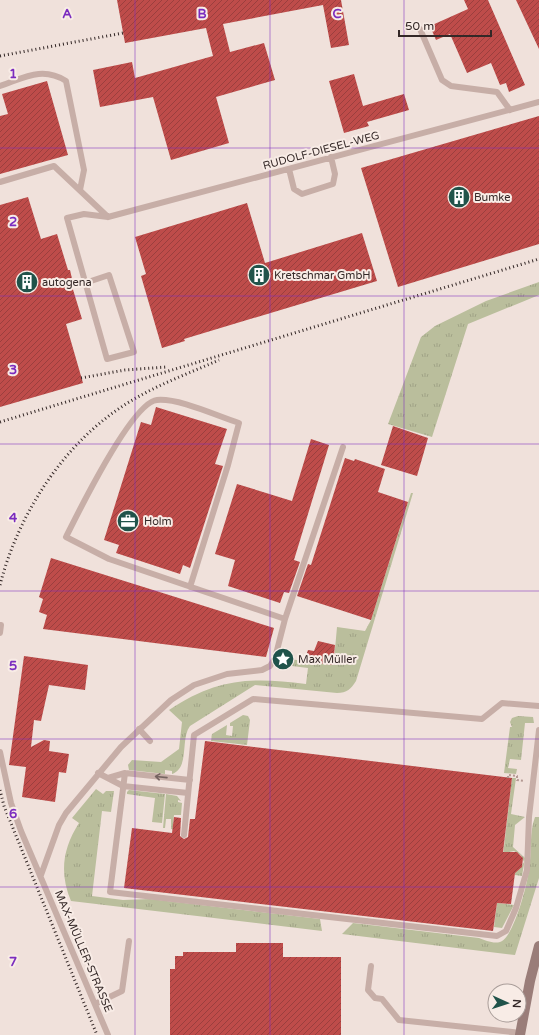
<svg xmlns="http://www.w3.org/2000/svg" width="539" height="1035" font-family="'Varela Round',sans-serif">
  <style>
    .grass { fill: url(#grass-tufts) }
    .building { fill: url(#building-hatch) }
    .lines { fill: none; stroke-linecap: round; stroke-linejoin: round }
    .path { stroke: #b39892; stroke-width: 2; stroke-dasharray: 2 2; stroke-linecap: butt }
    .lane { stroke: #c7aea7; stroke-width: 6 }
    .secondary { stroke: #9a7d79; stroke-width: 10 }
    .rail { stroke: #342827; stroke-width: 3; stroke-dasharray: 1 3; stroke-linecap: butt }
    .oneway { stroke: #766461 }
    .grid { fill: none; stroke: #7b2cbf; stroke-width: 1; stroke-opacity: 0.55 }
    .labels { text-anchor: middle; stroke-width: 4; stroke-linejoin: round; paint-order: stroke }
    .street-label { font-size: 11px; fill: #342827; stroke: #f8ece6 }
    .poi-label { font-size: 11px; fill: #342827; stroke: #f8ece6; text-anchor: start }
    .grid-label { font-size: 13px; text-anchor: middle; font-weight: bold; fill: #7b2cbf; stroke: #f8ece6; stroke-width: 4; stroke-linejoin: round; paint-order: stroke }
  </style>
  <defs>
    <pattern id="grass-tufts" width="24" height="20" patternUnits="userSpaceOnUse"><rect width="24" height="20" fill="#babe9c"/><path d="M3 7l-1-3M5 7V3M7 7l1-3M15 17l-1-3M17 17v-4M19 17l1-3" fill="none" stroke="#a0a386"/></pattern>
    <pattern id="building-hatch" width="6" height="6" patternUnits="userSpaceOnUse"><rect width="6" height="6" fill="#be4c4a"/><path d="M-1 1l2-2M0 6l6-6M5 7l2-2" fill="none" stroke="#9b3f3e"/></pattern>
  </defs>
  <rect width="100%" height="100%" fill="#f0e1db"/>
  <path class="grass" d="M539 282V295L468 324 432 437 388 424 421 337 435 326 486 301Z
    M411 493H413L356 681C351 689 347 693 337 693L255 685 190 726C180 739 190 768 172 774V771L165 770V774L129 770 128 765 132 760 161 762 179 749 182 722 169 710C217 678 251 677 306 684L308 668 284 665 281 658 336 665V660H334L337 627 365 631 371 620Z
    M243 715 248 716 250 720 247 745 211 741 212 734 227 725 226 735 232 736 233 726H230V723Z
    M518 716 533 717 534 723H525L521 760 510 759 508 768 517 769 516 774 504 773 510 727H512L510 722 512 718Z
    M512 778H516L511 814 525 817 515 825 513 847 525 858 522 876 515 875V871L520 869 524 862 521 855 514 851 509 852 501 873Z
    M96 789 103 794 106 791H114L111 812 102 811 92 896 123 900 150 899 320 919 322 931 71 901C59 873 63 848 79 823L72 818Z
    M129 790 165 794 162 823 152 822 155 798 127 794V792Z
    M166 794 177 796 181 801 178 800V802L182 803 181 815H174L173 824 179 830 171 829V819H166L165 828H163Z
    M535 817H539V878L515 955 342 934 353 923 479 938C485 940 493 944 500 942 513 939 528 883 529 869 532 853 529 832 535 817Z
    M497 903 514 905 502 928 494 927Z"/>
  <path class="building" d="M117 0H341L349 45 331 48 323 5 223 24 230 52 264 43 275 80 216 97 229 143 171 160 153 97 100 107 93 70 132 62 135 78 213 56 206 28 125 43Z
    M464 0H488L525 85 509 92 506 83 500 85 491 63 467 73 450 34 436 40 430 26 468 9Z
    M516 0H539V49Z
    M354 74 363 106 404 94 409 110 367 122 369 126 344 133 329 81Z
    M47 81 68 155 0 174V116L8 114 2 94Z
    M539 116V244L398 287 361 168Z
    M28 197 41 239 57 234 68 270H70L73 283H71L82 319 66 324 83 383 0 407V205Z
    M247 203 265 263 362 233 377 281 184 339 185 341 162 348 141 276 146 274 135 237Z
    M156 407 227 429 215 464 223 466 190 568 183 565 180 574 116 553 119 545 104 540 141 422 151 425Z
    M393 426 428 438 417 476 381 465Z
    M311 439 329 445 294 560 300 562 289 593 284 592 280 603 228 586 235 560 215 554 237 484 292 501Z
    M345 458 354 461 355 459 385 469 378 492 408 502 371 620 297 596 308 564 311 565Z
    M51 558 274 628 266 657 43 629 47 615 39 612 43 599 39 597Z
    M318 641 335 645 333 665 304 661 308 650 314 651Z
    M24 656 88 665 85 690 49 685 41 721 34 720 31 747 44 740 50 741 49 751 69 754 66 773 59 772 55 802 22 797 26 767 9 765Z
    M205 741 512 778 503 852H517L523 858 522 867 515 873 511 904 497 903 493 931 124 888 132 828 172 833 174 817 181 818 180 836 184 839 188 837 190 819H195Z
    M236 943H283V957H341V1035H170V969H175V956H183V952H236Z"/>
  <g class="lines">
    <path class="path" d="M508 778V775L517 776V780L524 781"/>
    <path class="lane" d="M420 29 442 80 451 86 497 92 510 110
      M0 86C24 78 42 66 66 81L84 170 80 190
      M289 169 294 189 302 194 333 184 335 174 331 157
      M0 182 54 166 108 217
      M85 283 109 275 134 352 107 359 67 218 84 214 108 217 539 102
      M190 587 228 465 239 423C217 416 179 398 157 400 132 402 78 513 66 537L109 559 285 619
      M0 633 1 625
      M139 729 150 741
      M0 752 11 803 21 831 108 1035
      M98 773 123 786 188 793
      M125 773 110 892 497 936 506 931 516 908 527 870 529 817 539 730
      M108 778 125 773 190 780
      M184 835 194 735 253 699 482 719 502 703 539 706
      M41 875 59 825 66 813 121 747 171 700 194 685 227 674 262 670 270 666 275 658 285 619 343 447
      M371 966 368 990 375 998 382 999 399 1020 521 1033
      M95 1004 122 991 129 941"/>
    <path class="secondary" d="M520 1035 530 981 539 946"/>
    <path class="rail" d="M0 56 123 33
      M81 378 125 370 166 367
      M0 422 539 259
      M0 585C19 511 68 436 136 398 162 383 192 372 219 360
      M0 790 4 806 97 1035"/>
  </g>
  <defs><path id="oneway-shaft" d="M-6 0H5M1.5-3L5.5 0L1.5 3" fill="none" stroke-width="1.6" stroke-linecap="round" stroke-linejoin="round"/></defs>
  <use class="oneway" href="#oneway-shaft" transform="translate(161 777) rotate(-174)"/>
  <path class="grid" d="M135 0V1035M270 0V1035M404 0V1035M0 148H539M0 296H539M0 444H539M0 591H539M0 739H539M0 887H539"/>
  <defs>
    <g id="building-disc" transform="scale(1.15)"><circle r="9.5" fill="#20534a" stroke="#f8ece6"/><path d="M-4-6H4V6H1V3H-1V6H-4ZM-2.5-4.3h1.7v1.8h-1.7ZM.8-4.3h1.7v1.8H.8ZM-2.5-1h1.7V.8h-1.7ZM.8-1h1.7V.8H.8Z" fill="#fff"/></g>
    <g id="office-disc" transform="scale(1.15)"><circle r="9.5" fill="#20534a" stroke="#f8ece6"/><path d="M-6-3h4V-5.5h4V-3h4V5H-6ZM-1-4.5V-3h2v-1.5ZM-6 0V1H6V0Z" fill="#fff"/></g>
    <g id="sight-disc" transform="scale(1.15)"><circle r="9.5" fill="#20534a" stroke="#f8ece6"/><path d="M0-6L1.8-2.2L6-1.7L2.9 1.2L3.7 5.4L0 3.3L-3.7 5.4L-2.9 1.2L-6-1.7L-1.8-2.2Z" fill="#fff"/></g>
  </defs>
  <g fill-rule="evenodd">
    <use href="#building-disc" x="459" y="197"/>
    <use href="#building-disc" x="259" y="275"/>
    <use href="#building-disc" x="27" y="282"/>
    <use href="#office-disc" x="128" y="521"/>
    <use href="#sight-disc" x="283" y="659"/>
  </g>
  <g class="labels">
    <g class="street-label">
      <text transform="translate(321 150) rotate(-15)" y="4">RUDOLF-DIESEL-WEG</text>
      <text transform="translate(84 951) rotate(67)" y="4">MAX-MÜLLER-STRASSE</text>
    </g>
    <g class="poi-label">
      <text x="474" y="201">Bumke</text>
      <text x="274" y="279">Kretschmar GmbH</text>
      <text x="42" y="286">autogena</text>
      <text x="144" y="525">Holm</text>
      <text x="298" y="663">Max Müller</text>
    </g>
  </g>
  <g class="grid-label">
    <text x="67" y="18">A</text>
    <text x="202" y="18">B</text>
    <text x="337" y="18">C</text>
    <text x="13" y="78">1</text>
    <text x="13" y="226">2</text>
    <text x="13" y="374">3</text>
    <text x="13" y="522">4</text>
    <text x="13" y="670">5</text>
    <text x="13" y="818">6</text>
    <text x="13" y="966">7</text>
  </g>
  <g transform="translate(507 1003) rotate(93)"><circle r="19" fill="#f8ece6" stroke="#aa9e9a"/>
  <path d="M0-3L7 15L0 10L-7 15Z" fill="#20534a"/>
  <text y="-6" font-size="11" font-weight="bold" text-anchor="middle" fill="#342827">N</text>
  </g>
  <path d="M399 30v6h92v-6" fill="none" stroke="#342827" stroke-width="2"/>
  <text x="405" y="30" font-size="12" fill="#342827" stroke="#f8ece6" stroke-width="3" paint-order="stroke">50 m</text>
</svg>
